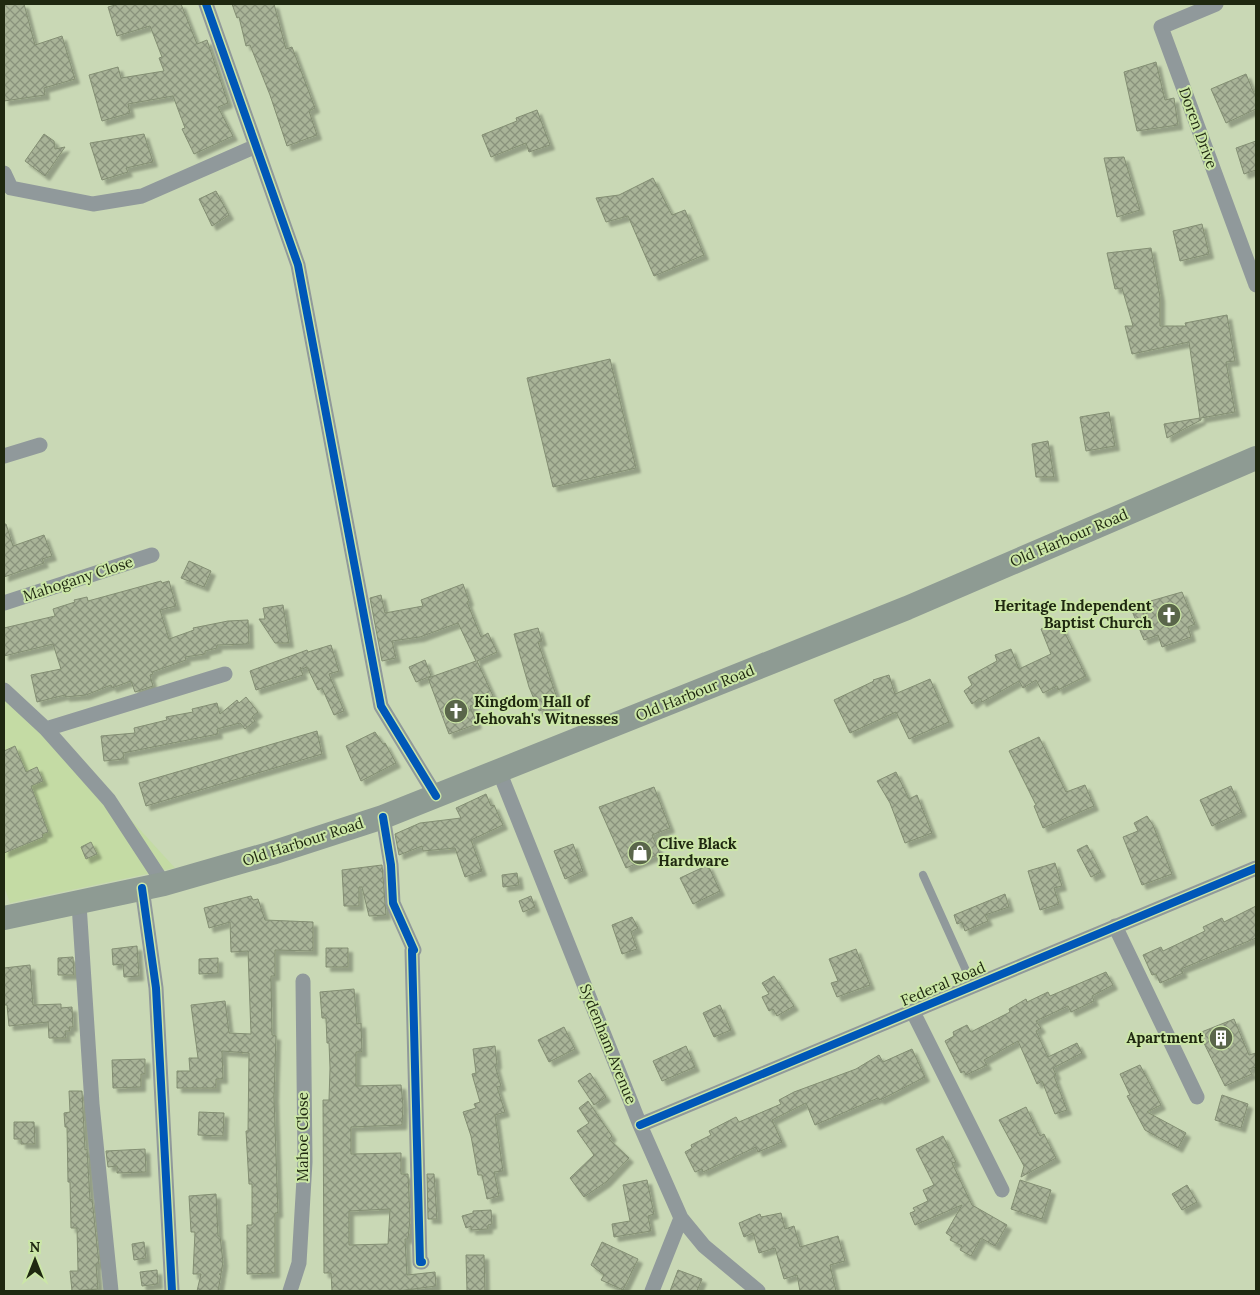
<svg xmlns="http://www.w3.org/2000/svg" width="1260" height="1295" font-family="Lora,serif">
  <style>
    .built { fill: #c4dba4 }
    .building { fill: url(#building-cross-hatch); stroke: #838e73; fill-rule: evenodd; filter: url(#shadow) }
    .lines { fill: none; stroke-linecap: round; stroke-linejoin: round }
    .service { stroke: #90999b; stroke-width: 8 }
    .minor { stroke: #90999b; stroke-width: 15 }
    .primary { stroke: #8e9b93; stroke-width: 24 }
    .cycleway-casing { stroke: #cbe6a7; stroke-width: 11 }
    .cycleway { stroke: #0057b8; stroke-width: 8 }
    .labels { text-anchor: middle; stroke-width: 4; stroke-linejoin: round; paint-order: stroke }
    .street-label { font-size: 15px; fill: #1f2810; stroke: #cbe6a7 }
    .poi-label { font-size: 15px; font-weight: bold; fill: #1f2810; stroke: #cbe6a7; text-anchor: end }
  </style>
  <defs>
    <pattern id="building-cross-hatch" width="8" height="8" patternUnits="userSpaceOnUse" patternTransform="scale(1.25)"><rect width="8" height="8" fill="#a9b498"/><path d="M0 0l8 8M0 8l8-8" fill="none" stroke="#89927b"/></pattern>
    <filter id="shadow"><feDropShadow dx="4.5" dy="4.5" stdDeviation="1" flood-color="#0004"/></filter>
  </defs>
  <rect width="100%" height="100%" fill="#c9d8b5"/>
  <path class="built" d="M4 681 175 868 10 903 4 886Z"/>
  <path class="building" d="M4 4H24L35 45 62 36 75 79 44 88 45 95 4 101Z
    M119 4H181L197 44 207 40 228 103 218 107 233 136 194 154 182 129 185 128 173 96 128 104 130 113 102 121 89 75 118 67 121 78 164 71 159 58 162 57 150 26 117 36 108 7Z
    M232 4H274L286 49 292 47 315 108 309 111 317 135 287 146 270 95 250 45 246 46 239 17 237 18Z
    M1156 62 1165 100 1174 98 1178 125 1137 131 1124 72Z
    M1246 74 1256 98V109L1226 123 1211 89Z
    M537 110 550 145 529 152 526 143 491 157 482 135 517 121 516 118Z
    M44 134 54 141 55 149 65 147 45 176 25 161Z
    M144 134 153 162 126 168 128 172 102 180 90 143Z
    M1256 141V170L1244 174 1236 148Z
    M1124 157 1140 210 1117 217 1104 158Z
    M653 178 672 215 685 210 704 255 654 276 628 216 606 222 596 198 619 195Z
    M216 191 229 215 212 226 199 199Z
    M1202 224 1209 254 1180 261 1173 231Z
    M1151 248 1160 297V326H1186L1185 323 1227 315 1235 361 1226 362 1235 412 1201 418V420L1167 438 1164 424 1200 418 1189 342 1132 354 1125 326H1133L1122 288 1115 289 1107 253Z
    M610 359 636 468 553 487 527 378Z
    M1109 412 1115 446 1086 451 1080 417Z
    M1048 441 1054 477H1036L1032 444Z
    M4 524H6L13 546 44 535 52 556 42 559 44 563 4 577Z
    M189 561 211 571 204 587 181 578Z
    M161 581 162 583 169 581 176 606 160 610 169 639 194 630 193 628 228 621 248 620 249 644 217 645V648L205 651V654L185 657 186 660 152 672 153 674 150 675 153 686 135 692 131 681 112 688 111 685 86 695 65 697V695L37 702 31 675 61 669 53 644 4 656V628L55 616 53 609 75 602 74 600 87 597 88 601Z
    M463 584 469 601 467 602 481 637 488 633 497 652 477 661 493 696 470 706 477 724 449 734 428 678 476 661 458 623 420 637 392 641 396 658 382 661 370 598 381 595 385 613 423 606 421 600Z
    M1182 592 1195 624 1188 627 1191 637 1162 647 1158 635 1144 640 1132 611 1148 605 1147 602Z
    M283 605 289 643H275L259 619H265L263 608Z
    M1059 621 1086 676 1058 690 1057 686 1043 693 1036 680 1023 688 1019 681 982 702 980 698 972 704 964 691 972 685 968 677 997 661 995 655 1011 649 1019 669 1051 654 1041 629Z
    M538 628 542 641 538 642 559 704 539 711 529 687 514 634Z
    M331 645 339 671 329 674 344 711 334 715 322 688 318 690 307 667 302 669 300 667 303 675 256 690 250 671 307 650 308 652Z
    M425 660 431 676 416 682 409 667Z
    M889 675 895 694 930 679 949 722 909 739 896 712 850 733 834 700 874 681 873 680Z
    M246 697 258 712 252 717 255 721 245 729 240 723 217 729 218 734 123 753 124 759 104 761 101 736 135 733 134 728 167 720 166 717 193 712 192 709 217 703 220 714 237 700 239 703Z
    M317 731 322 754 146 806 139 783Z
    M375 732 383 744 385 743 396 763 361 781 346 746Z
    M1039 737 1066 792 1085 785 1094 806 1043 828 1034 806 1036 805 1009 751Z
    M15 746 26 772 37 767 43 781 31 786 48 832 42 834 43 837 4 853V751Z
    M896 772 909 799 917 795 932 833 905 843 890 803 877 781Z
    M1231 786 1242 812 1212 826 1200 800Z
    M654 787 670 828 652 835 660 854 626 868 599 807Z
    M486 794 491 806 494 805 503 825 471 840 482 871 465 877 455 848 423 851 422 846 399 855 395 834 420 823 461 818 456 808Z
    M1147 816 1153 825 1172 874 1142 885 1123 837 1138 831 1134 823Z
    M91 842 97 854 86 859 81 847Z
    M573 844 583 871 565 879 554 851Z
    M1087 845 1101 872 1091 877 1077 850Z
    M1055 863 1062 886 1054 888 1059 904 1040 910 1028 871Z
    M382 865 386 915 369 916 362 887H359V906H344L342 870Z
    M708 865 720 891 693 904 680 878Z
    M517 873 519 885 503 887 502 875Z
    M1005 894 1009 907 985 915 988 921 965 931 962 922 957 924 954 915Z
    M251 896 253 900 258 899 265 920 313 922V951L275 950V976H271L272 1035 276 1036 274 1097 278 1213H275V1273L247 1274V1225H252V1184H249L246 1131H248L249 1053 222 1051 223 1079H216V1088H177V1071H190L189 1058H198L191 1005 225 1001 229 1033 251 1034 248 951 231 952 230 922 209 928 204 908Z
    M531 896 535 907 523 912 519 901Z
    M1256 906V938L1181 969 1183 973 1160 983 1156 974 1152 975 1143 955 1161 947 1163 951 1205 931 1203 927 1222 918 1224 922Z
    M632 917 638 928 631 932 637 949 622 954 612 925Z
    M137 946 139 976 124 977 123 964 113 965 112 949Z
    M326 948H348V967H326Z
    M856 949 870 985 837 997 831 983 838 981 829 959Z
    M73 957 74 975H58V958Z
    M218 958V973L199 974V959Z
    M30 965 33 1005 61 1004V1008L72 1007 73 1027H69L70 1031H65L66 1038H49L48 1022 9 1026 7 1005H4V968Z
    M1106 972 1113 985 1092 996 1094 1001 1071 1012 1068 1006 1036 1021 1041 1028 1036 1031 1048 1057 1077 1043 1082 1053 1053 1068 1056 1075 1054 1076 1067 1110 1055 1114 1042 1081 1037 1084 1018 1041 984 1060 987 1065 966 1075 964 1071 961 1073 945 1041 954 1036 953 1032 967 1025 971 1032 1010 1012 1009 1009 1026 999 1027 1002 1048 992 1050 996Z
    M774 976 794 1006 777 1016 773 1009 769 1011 762 997 769 994 762 983Z
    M354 989 357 1024 361 1023 362 1052H356V1086L401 1085 403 1105 402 1125 351 1127V1154L401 1153V1174H408L410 1219 408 1239H405L407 1275 435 1272 436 1286 399 1291H332L331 1273H324L323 1100H329L330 1068 329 1043H327L326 1018H322L320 992ZM390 1209 388 1244 349 1245V1211Z
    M720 1005 731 1030 714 1037 703 1013Z
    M1234 1019 1249 1055 1256 1053V1067L1249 1069 1252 1074 1225 1086 1199 1033Z
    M564 1027 575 1049 549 1062 538 1040Z
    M495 1046 497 1064 495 1065 501 1086 497 1087 505 1112 495 1115 503 1171 494 1172 499 1196 487 1199 482 1175H478L471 1136 463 1112 476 1108 474 1104 480 1102 472 1074 476 1073 473 1049Z
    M686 1046 695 1067 662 1081 653 1061Z
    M912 1049 925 1077 880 1100 878 1098 815 1125 806 1103 772 1120 782 1142 758 1152 756 1147 703 1172 702 1169 695 1172 685 1152 692 1148 691 1145 711 1135 709 1131 736 1117 739 1122 781 1104 779 1100 794 1092 856 1069 879 1055 883 1062Z
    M145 1059V1074H141V1087L113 1088 112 1060Z
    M1140 1065 1161 1105 1147 1112 1186 1133 1178 1148 1145 1130 1127 1096 1130 1095 1120 1074Z
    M590 1073 606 1097 594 1105 578 1081Z
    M69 1091H82L85 1150 87 1149 90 1200 92 1199 99 1264H96L98 1289 72 1291 70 1271H78L77 1228H71L70 1182H68L67 1127H65L64 1113 70 1112Z
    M1222 1095 1248 1104 1241 1128 1215 1120Z
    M588 1101 612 1136 609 1139 629 1158 606 1182 584 1197 570 1178 594 1155 577 1131 589 1123 579 1108Z
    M1026 1107 1040 1136 1044 1134 1056 1158 1021 1177 1024 1166 999 1120Z
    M199 1112 224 1113 223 1136 198 1135Z
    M14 1122H34L35 1144H21V1139H14Z
    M943 1136 956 1162 952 1163 972 1205 1007 1225 995 1246 981 1238 971 1256 960 1250 962 1246 950 1240 952 1237 946 1233 962 1205 915 1225 910 1213 915 1211 913 1208 928 1201 923 1190 934 1185 916 1149Z
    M145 1149 146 1172 117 1173V1166L108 1167 106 1151Z
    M427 1174H434L437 1219H428Z
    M647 1180 654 1214 648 1216 651 1231 614 1237 612 1224 630 1221 623 1185Z
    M1020 1180 1051 1190 1042 1219 1011 1209Z
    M1187 1185 1197 1202 1182 1210 1172 1194Z
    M216 1194 218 1236H220L223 1262 221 1274H219L221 1275 218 1291H197L201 1274H193L195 1232H191L189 1196Z
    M491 1210 492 1224 488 1225V1229L471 1230V1226L466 1228 462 1216 473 1213V1211Z
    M781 1213 785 1229 794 1226 800 1247 838 1236 845 1261 830 1265 836 1291H800L797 1275 784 1279 775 1248 759 1253 753 1233 744 1237 739 1223 760 1214 761 1217Z
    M144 1242 146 1258 134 1260 132 1244Z
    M602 1242 638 1259 623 1290 601 1280 604 1275 591 1265Z
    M466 1255H484L485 1291H467Z
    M157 1270 158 1284 142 1286 140 1272Z
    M678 1270 702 1279 697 1291H670Z"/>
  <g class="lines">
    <path class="service" d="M923 875 973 986"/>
    <path class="minor" d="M206 4 298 265 381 706 436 796
      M1216 4 1161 27 1256 285
      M4 173 11 188 93 204 142 196 256 146
      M4 456 40 445
      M4 603 152 555
      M4 690 46 729 109 800 164 884
      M46 729 225 674
      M499 771 640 1125 681 1218 704 1246 758 1291
      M383 817 391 865 393 903 414 950H412L420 1262H422
      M142 888 156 988 172 1291
      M79 904 92 1104 111 1291
      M1115 926 1197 1097
      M913 1012 1002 1190
      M640 1125 1256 868
      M290 1291 299 1263 305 1162 303 981
      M652 1291 681 1218"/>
    <path class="primary" d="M4 918 164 884 272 853 383 817 907 608 1256 458"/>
    <g class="cycleway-casing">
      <path id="cycleway" d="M206 4 298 265 381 706 436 796
        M383 817 391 865 393 903 414 950H412L420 1262H422
        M142 888 156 988 172 1291
        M640 1125 1256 868"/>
    </g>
    <use href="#cycleway" class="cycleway"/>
  </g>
  <defs>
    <g id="church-disc" transform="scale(1.25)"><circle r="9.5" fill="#5a664a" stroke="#cbe6a7"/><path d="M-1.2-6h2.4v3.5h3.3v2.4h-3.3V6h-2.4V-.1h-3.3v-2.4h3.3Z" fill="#fff"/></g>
    <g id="shop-disc" transform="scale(1.25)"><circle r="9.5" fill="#5a664a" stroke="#cbe6a7"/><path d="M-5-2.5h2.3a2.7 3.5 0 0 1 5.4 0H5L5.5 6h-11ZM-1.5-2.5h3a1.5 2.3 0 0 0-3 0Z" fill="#fff"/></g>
    <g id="building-disc" transform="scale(1.25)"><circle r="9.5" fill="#5a664a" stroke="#cbe6a7"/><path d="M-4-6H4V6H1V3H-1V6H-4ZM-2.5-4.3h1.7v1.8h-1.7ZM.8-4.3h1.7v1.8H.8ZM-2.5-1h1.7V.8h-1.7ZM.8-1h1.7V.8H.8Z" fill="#fff"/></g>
  </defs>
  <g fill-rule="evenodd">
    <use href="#church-disc" x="1169" y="615"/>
    <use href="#church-disc" x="456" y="711"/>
    <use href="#shop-disc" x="640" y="853"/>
    <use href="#building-disc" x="1221" y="1038"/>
  </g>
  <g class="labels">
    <g class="street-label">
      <text transform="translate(1198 128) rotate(70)" y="5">Doren Drive</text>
      <text transform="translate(1069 538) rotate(-23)" y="5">Old Harbour Road</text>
      <text transform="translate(78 579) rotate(-18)" y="5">Mahogany Close</text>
      <text transform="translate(695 693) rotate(-22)" y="5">Old Harbour Road</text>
      <text transform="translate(303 842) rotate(-18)" y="5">Old Harbour Road</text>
      <text transform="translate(943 984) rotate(-23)" y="5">Federal Road</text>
      <text transform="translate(608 1044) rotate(68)" y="5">Sydenham Avenue</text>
      <text transform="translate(303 1137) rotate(-90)" y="5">Mahoe Close</text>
    </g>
    <g class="poi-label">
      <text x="1152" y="611">Heritage Independent<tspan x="1152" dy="17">Baptist Church</tspan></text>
      <text x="474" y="707" text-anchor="start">Kingdom Hall of<tspan x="474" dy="17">Jehovah's Witnesses</tspan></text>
      <text x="658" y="849" text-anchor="start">Clive Black<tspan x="658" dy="17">Hardware</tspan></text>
      <text x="1204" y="1043">Apartment</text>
    </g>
  </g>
  <rect width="1260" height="1295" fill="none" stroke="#1f2810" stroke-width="10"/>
  <g transform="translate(35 1260)" stroke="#cbe6a7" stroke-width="4" paint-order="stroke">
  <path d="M0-4L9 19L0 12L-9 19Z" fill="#1f2810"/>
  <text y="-8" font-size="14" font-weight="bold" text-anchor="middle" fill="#1f2810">N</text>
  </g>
</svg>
